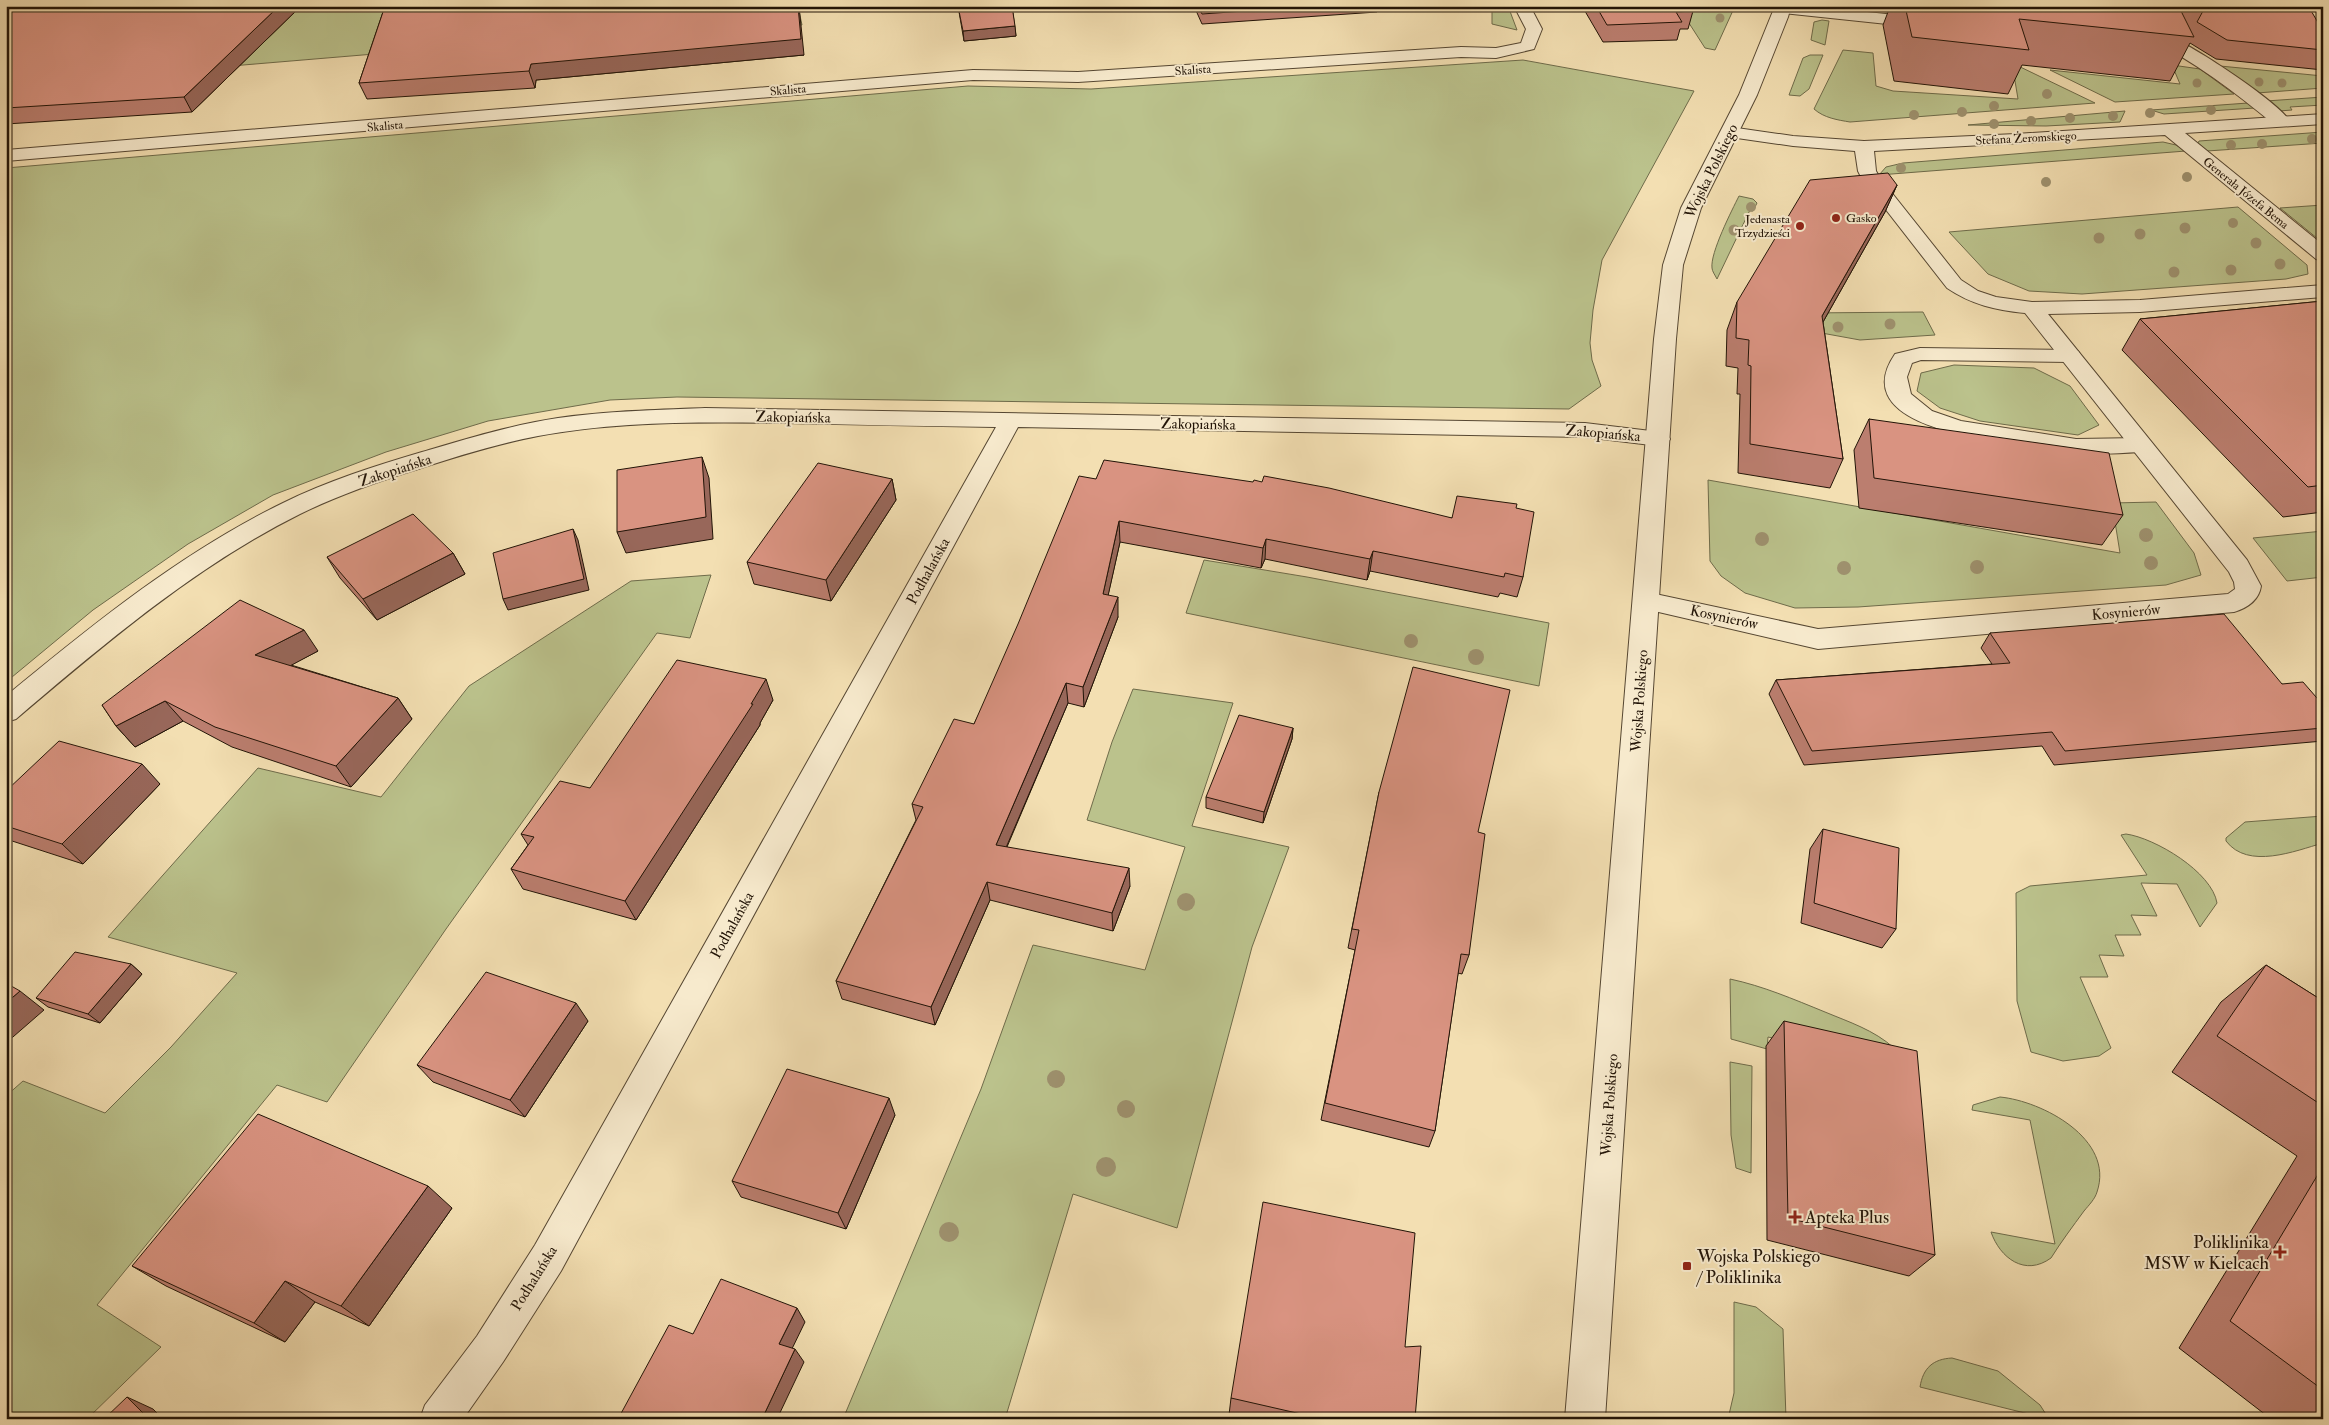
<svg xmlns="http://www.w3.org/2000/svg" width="2329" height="1425" font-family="'IM FELL Double Pica',serif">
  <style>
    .green { fill: #bbc28c; stroke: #6e6b4a }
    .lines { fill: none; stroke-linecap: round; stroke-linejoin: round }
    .service-casing { stroke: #564732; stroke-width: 2 }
    .minor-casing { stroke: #564732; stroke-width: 2 }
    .tertiary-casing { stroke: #564732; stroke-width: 2 }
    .service { fill: #f7eacd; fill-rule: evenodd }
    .minor { fill: #f7eacd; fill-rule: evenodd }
    .tertiary { fill: #f7eacd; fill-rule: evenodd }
    .tree { fill: #9e916e }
    .wall { fill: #bb7e6f; stroke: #221407 }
    .shaded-wall { fill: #98675a; stroke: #221407 }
    .building { fill: #d99381; stroke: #221407 }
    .poi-dot { fill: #8f2418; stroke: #f7eacd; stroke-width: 2 }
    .labels { text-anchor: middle; stroke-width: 4; stroke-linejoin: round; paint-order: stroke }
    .far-street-label { font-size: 12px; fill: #221407; stroke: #f7eacd }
    .far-poi-label { font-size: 12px; fill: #221407; stroke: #f7eacd; text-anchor: start }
    .street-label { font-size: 15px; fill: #221407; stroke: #f7eacd }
    .near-poi-label { font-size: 18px; fill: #221407; stroke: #f7eacd; text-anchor: start }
  </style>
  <rect width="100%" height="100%" fill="#f3dfb2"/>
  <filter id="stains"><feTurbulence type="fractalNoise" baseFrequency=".004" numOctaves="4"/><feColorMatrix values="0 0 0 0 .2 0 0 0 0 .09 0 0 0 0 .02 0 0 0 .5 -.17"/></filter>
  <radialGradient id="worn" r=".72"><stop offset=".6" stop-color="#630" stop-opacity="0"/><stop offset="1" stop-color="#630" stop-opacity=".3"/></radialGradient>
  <path class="green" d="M334 6H849L799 11 802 25 446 48 124 75 234 13Z
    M1492 6H1508L1517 30 1492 24Z
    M1678 6H1735L1715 50 1705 48Z
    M1822 20 1829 21 1825 45 1811 40 1814 22Z
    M1843 50 1873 53 1876 86 1893 91 2018 99 2012 63 2095 103 1850 122C1838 120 1824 118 1814 109Z
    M1810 55H1823L1809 89 1800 96 1789 95 1803 58Z
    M1523 60 1694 91 1602 260 1593 310 1590 343 1592 360 1601 386 1569 409 677 397 610 400 488 421 386 452 273 495 188 544 93 610 6 682V168L968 86 1091 89Z
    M2172 65 2200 69 2234 94 2115 102 2050 70 2180 84Z
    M2220 66 2323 76V88L2257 93Z
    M2323 97V105L2290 107 2292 110 2279 111 2266 101Z
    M2248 103 2255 108 2164 114 2151 110Z
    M2125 111 2120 122 2046 126 1968 125Z
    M2323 132V143L2207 151 2198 143 2199 141Z
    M2163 142 2176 145 2186 151 1879 175 1886 167 1903 163Z
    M1739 196 1753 199 1757 203 1753 211 1750 210 1717 279C1715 275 1712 271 1712 268 1710 253 1732 210 1739 196Z
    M2323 205V243L2280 208Z
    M2238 207 2307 265 2308 274 2286 279 2082 294 2029 291 1988 274 1949 232Z
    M1923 312 1935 335 1860 340 1750 320 1805 313Z
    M1954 365 2034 368 2070 386 2099 425 2078 435 1980 421 1940 408 1917 391 1921 373Z
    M1708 480 2120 553 2112 503 2156 502 2194 553 2201 575 2166 585 1858 607 1795 608 1745 593 1721 576 1710 561Z
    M2323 531V577L2287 581 2253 538Z
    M1204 560 1307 577 1549 623 1539 686 1186 613Z
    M711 575 690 638 657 633 446 929 327 1102 277 1085 97 1305 161 1347 87 1419H6V1096L23 1081 105 1113 171 1047 237 973 108 937 258 768 381 797 469 686 631 581Z
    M1133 689 1233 703 1192 826 1289 847 1252 947 1177 1228 1073 1194 1005 1419H843L981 1089 1033 945 1145 970 1185 847 1087 820 1112 742Z
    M2323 816V843C2295 851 2248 870 2226 841V838L2245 822Z
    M2126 834C2155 838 2212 872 2217 903L2200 927 2177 884 2141 883 2157 916 2131 915 2141 935H2115L2124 956 2099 955 2108 977H2080L2111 1048 2099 1056 2063 1061 2031 1052 2017 1001 2016 893 2030 886 2147 875 2121 835Z
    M1730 979C1763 986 1793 999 1825 1012 1849 1022 1874 1030 1894 1048L1858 1058 1768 1037 1767 1049 1731 1039Z
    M1730 1062 1752 1066 1751 1173 1736 1168 1731 1135Z
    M2000 1097C2042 1101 2115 1139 2097 1192 2095 1199 2089 1205 2084 1211 2073 1226 2061 1242 2051 1258 2025 1277 2000 1258 1991 1232L2055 1244 2030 1120 1972 1110 1973 1105Z
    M1734 1302 1756 1307 1783 1329 1786 1419H1728L1734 1393Z
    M1952 1358 1998 1371 2040 1405 2049 1419 1920 1387C1923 1368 1933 1359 1952 1358Z"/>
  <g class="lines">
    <g class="service-casing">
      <path id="service" d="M1776 6H1812L1941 20 1939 6H1955L1959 21 1957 24 1944 30 1783 13 1777 11Z
        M2152 29C2180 36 2275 99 2291 122L2288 126H2276C2235 92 2194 61 2146 37L2144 34 2146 31Z
        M1920 348 2070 350 2078 351 2081 356 2078 361 2070 362 1921 360 1912 363 1907 377 1911 394 1932 411 1961 421 2076 439 2141 438 2149 440 2153 445 2149 450 2141 452C2120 453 2097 455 2076 453 2056 452 2035 447 2015 444 1975 438 1848 423 1895 354Z"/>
    </g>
    <g class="minor-casing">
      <path id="minor" d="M1514 6H1530L1542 29 1534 49 1496 58 1461 57 1078 82 973 80 6 161V150L973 70 1078 72 1461 47 1496 48 1521 43 1526 29Z
        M2323 114V124L2185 133 2323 245V261L2316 259 2165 135 1874 151 1876 171 1880 178 1961 280 1978 291 1996 297 2032 302 2140 300 2323 285V297L2140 312 2048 314 2247 560 2261 586C2259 600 2247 608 2234 612L1818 649 1637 607 1633 601 1637 595 1646 592 1818 629 2228 594 2235 589 2234 582 2229 572 2025 313C1996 310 1972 305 1947 288L1862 179 1858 171 1855 151 1793 146 1730 137 1724 136 1721 132 1724 128 1730 127 1793 136 1864 141 2016 134Z
        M705 408 1585 423 1659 432 1667 434 1670 439 1667 444 1659 446 1585 437 1018 427 561 1271 503 1362 463 1419H420L425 1405 477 1336 535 1245 996 427C925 426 854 425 783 423 701 422 618 421 538 436 496 444 455 457 415 470 376 482 337 496 300 514 196 566 104 644 16 719L6 722V696C92 625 182 552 283 503 327 481 375 466 422 452 466 439 511 425 558 418 606 411 656 410 705 408Z"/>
    </g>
    <g class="tertiary-casing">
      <path id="tertiary" d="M1775 6H1791L1788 17 1757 95 1701 208 1683 265 1676 339 1605 1419H1565L1654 339 1663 265 1681 208 1739 95Z"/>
    </g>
    <use href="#service" class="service"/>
    <use href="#minor" class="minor"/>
    <use href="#tertiary" class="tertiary"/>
  </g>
  <g class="tree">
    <circle cx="1720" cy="18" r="4.5"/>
    <circle cx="2259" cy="82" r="4.5"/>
    <circle cx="2197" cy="83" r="4.5"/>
    <circle cx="2282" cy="83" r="4.5"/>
    <circle cx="2047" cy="94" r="5"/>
    <circle cx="1994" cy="106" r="5"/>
    <circle cx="2211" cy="110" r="5"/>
    <circle cx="1962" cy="112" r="5"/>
    <circle cx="2150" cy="113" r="5"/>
    <circle cx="1914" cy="115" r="5"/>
    <circle cx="2113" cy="116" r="5"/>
    <circle cx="2070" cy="118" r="5"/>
    <circle cx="2031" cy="121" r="5"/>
    <circle cx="1994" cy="124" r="5"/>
    <circle cx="2312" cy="139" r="5"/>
    <circle cx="2262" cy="144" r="5"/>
    <circle cx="2231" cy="145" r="5"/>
    <circle cx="1901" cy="168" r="5"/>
    <circle cx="2187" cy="177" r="5"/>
    <circle cx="2046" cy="182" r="5"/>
    <circle cx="1751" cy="207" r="5"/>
    <circle cx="2233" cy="223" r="5"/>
    <circle cx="2185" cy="228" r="5.5"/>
    <circle cx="1734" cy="230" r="5.5"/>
    <circle cx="2140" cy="234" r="5.5"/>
    <circle cx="2099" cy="238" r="5.5"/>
    <circle cx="2256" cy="243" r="5.5"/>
    <circle cx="2280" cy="264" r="5.5"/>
    <circle cx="2231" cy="270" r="5.5"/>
    <circle cx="2174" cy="272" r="5.5"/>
    <circle cx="1890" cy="324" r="5.5"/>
    <circle cx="1838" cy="327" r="5.5"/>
    <circle cx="2146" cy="535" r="7"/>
    <circle cx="1762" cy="539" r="7"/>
    <circle cx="2151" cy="563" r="7"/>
    <circle cx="1977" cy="567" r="7"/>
    <circle cx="1844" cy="568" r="7"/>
    <circle cx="1411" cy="641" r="7"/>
    <circle cx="1476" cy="657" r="8"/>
    <circle cx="1186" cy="902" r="9"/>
    <circle cx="1056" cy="1079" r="9"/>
    <circle cx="1126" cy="1109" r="9"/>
    <circle cx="1106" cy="1167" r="10"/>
    <circle cx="949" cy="1232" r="10"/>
  </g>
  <path class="wall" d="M30 6H301L192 112 6 124V17L28 9Z
    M385 6 804 55 536 80 535 88 367 99 359 83Z
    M958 6H1012L1016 36 964 41Z
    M1194 6H1378L1377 12 1202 24Z
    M1582 6H1690L1693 11 1688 29H1680L1677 40 1603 42Z
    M1862 6H2297L2296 8 2323 31V70L2216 59 2190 43 2170 81 2022 65 2008 94 1894 81 1883 25 1888 12 1863 9Z
    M1897 185 1885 212 1823 322 1843 459 1830 488 1738 473 1740 394H1737L1738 368 1726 366 1727 330 1737 302Z
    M2323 301V512L2283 517 2122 350 2140 319Z
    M1869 419 2123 515 2102 545 1859 508 1854 450Z
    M892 479 896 500 831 601 754 584 747 562Z
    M1096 479 1452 518 1516 508 1523 577 1517 597 1500 593 1498 597 1370 571 1367 580 1265 559 1261 568 1120 542 1108 595 1118 617 1084 707 1068 703 1007 847 1130 886 1113 931 990 900 935 1025 842 999 836 981 916 820 912 804 974 724Z
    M453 553 465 574 377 620 340 578 327 557Z
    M1990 633 2282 684 2323 705V741L2054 765 2042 746 1804 765 1769 694 1776 680 1992 664 1981 648Z
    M318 651 291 665 398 698 412 719 351 787 232 747 183 721 135 747 116 726 102 705Z
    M773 700 760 723V725L636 920 523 889 511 869 528 845 521 834 590 788Z
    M1293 728 1292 739 1263 823 1206 808V797Z
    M160 784 83 864 6 839V791Z
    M1379 792 1478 832 1469 955 1462 974 1458 973 1435 1131 1429 1147 1321 1120 1355 950 1348 948Z
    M1823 829 1896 929 1882 948 1801 923 1810 849Z
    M131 964 142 974 100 1023 48 1007 36 998Z
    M2266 965 2323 1001V1419H2271L2179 1348 2297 1156 2172 1072 2221 1002Z
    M588 1021 525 1117 433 1082 417 1065Z
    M1784 1021 1935 1255 1909 1276 1767 1240 1766 1046Z
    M895 1115 846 1229 741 1197 732 1181Z
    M452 1208 369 1326 315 1302 285 1342 166 1286 132 1266Z
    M1405 1347 1415 1419H1246L1229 1415 1231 1398Z"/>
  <path class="shaded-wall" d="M279 6H301L192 112 184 97Z
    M799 6 804 55 536 80 535 88 529 71 531 64Z
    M1015 26 1016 36 964 41 963 31Z
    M1897 185 1885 212 1810 345 1822 316Z
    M702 457 709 478 713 539 626 553 617 532Z
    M892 479 896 500 831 601 826 580Z
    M1119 521 1120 542 1104 614 1103 594Z
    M573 529 578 540 589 590 508 610 503 599Z
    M1266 539 1265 559 1261 568 1263 548Z
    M1373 551 1370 571 1367 580 1370 559Z
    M453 553 465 574 377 620 363 599Z
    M1118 597V617L1084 707 1083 687Z
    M304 630 318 651 271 676 255 655Z
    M766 679 773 700 760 723V725L636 920 625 901Z
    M1066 683 1068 703 999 864 996 845Z
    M398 698 412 719 351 787 336 766Z
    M165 701 183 721 135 747 116 726Z
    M1293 728 1292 739 1263 823 1264 812Z
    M142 764 160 784 83 864 62 844Z
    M1129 868 1130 886 1113 931 1112 913Z
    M987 882 990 900 935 1025 931 1007Z
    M131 964 142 974 100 1023 88 1014Z
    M20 991 44 1010 6 1043V1003Z
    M576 1003 588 1021 525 1117 510 1100Z
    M889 1098 895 1115 846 1229 838 1213Z
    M428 1186 452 1208 369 1326 341 1306Z
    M285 1281 315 1302 285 1342 254 1323Z
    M797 1308 805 1322 788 1357 779 1344Z
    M795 1349 804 1362 777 1419H762Z
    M127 1397 153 1409 163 1419H149Z"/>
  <path class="building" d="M30 6H279L184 97 6 108V17L14 9H28Z
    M385 6H798L801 39 531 64 529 71 359 83Z
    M958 6H1012L1015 26 963 31Z
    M1198 6H1315L1202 14Z
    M1596 6H1690L1693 11 1676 12 1682 22 1607 25Z
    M1905 6H2193L2203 11 2180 9 2194 37 2019 19 2029 50 1912 37Z
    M2193 6H2279L2310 9 2323 31V50L2227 40 2197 22 2203 11Z
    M1888 173 1897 185 1822 316 1843 459 1750 444 1751 366 1748 365 1749 340 1736 338 1737 302 1810 180Z
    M2323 301V485L2308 487 2140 319Z
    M1869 419 2109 453 2123 515 1874 478Z
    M702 457 706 517 617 532V470Z
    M1104 460 1253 482 1254 480 1262 482 1264 476 1329 488 1452 518 1457 496 1517 504 1516 508 1534 512 1523 577 1505 573 1504 577 1373 551 1370 559 1266 539 1263 548 1119 521 1103 594 1118 597 1083 687 1066 683 996 845 1129 868 1112 913 987 882 931 1007 836 981 923 807 912 804 954 719 974 724 1018 624 1079 476 1096 479Z
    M818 463 892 479 826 580 747 562Z
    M413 514 453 553 363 599 327 557Z
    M573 529 584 579 503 599 493 553Z
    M240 600 304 630 255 655 398 698 336 766 215 727 165 701 116 726 102 705Z
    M2224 614 2282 684 2303 682 2323 705V728L2065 751 2052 732 1812 751 1776 680 2010 663 1990 633Z
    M677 660 766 679 751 704H753L625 901 511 869 534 837 521 834 560 781 590 788Z
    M1413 667 1510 690 1478 832 1485 834 1469 955 1461 954 1435 1131 1325 1103 1359 930 1352 929 1379 792Z
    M1239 715 1293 728 1264 812 1206 797Z
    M59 741 142 764 62 844 6 826V791Z
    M1823 829 1899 848 1896 929 1814 903Z
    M75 952 131 964 88 1014 36 998Z
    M2266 965 2323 1001V1106L2217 1036Z
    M486 972 576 1003 510 1100 417 1065Z
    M6 983 20 991 6 1003Z
    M1784 1021 1917 1051 1935 1255 1788 1218Z
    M787 1069 889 1098 838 1213 732 1181Z
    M258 1114 428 1186 341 1306 285 1281 254 1323 132 1266Z
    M2323 1166V1390L2230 1321Z
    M1263 1202 1415 1233 1405 1347 1421 1346 1415 1419H1323L1231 1398Z
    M721 1279 797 1308 779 1344 795 1349 762 1419H618L669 1325 693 1334Z
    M127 1397 149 1419H104Z"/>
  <g class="poi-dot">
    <circle cx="1836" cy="218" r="5"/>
    <circle cx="1800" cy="226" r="5"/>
    <path d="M1792.5 1209.5h5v5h5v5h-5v5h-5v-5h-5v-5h5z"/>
    <path d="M2277.5 1244.5h5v5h5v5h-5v5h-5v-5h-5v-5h5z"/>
    <rect x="1682" y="1261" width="10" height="10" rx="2.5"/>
  </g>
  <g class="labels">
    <g class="far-street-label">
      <text transform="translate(1193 70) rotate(-4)" y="4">Skalista</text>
      <text transform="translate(788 90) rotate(-5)" y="4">Skalista</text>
      <text transform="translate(385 126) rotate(-5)" y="4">Skalista</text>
      <text transform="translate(2026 138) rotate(-3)" y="4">Stefana Żeromskiego</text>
      <text transform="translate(2246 193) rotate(39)" y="4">Generała Józefa Bema</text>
    </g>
    <g class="far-poi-label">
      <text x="1846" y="222">Gasko</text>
      <text x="1790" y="223" text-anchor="end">Jedenasta<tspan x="1790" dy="14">Trzydzieści</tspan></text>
    </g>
    <g class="street-label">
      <text transform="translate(1711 171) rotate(-64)" y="5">Wojska Polskiego</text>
      <text transform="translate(793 417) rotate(1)" y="5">Zakopiańska</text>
      <text transform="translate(1198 424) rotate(1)" y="5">Zakopiańska</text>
      <text transform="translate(1603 433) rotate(5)" y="5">Zakopiańska</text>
      <text transform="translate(395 470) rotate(-18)" y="5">Zakopiańska</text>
      <text transform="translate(928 571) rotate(-61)" y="5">Podhalańska</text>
      <text transform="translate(2126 612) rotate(-5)" y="5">Kosynierów</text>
      <text transform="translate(1724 617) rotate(12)" y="5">Kosynierów</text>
      <text transform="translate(1639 701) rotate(-86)" y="5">Wojska Polskiego</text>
      <text transform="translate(732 925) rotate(-61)" y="5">Podhalańska</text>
      <text transform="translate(1609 1105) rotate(-86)" y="5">Wojska Polskiego</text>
      <text transform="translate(534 1278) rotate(-58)" y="5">Podhalańska</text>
    </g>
    <g class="near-poi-label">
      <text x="1805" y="1223">Apteka Plus</text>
      <text x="2269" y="1248" text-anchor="end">Poliklinika<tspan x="2269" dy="21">MSW w Kielcach</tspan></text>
      <text x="1697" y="1262">Wojska Polskiego<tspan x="1697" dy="21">/ Poliklinika</tspan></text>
    </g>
  </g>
  <rect width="2329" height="1425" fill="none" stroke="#f3dfb2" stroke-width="25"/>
  <rect x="8" y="8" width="2314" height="1410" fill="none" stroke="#221407" stroke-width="2.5"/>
  <rect x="12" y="12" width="2304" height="1400" fill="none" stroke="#221407"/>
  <rect width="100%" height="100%" filter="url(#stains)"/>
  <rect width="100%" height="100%" fill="url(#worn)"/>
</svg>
